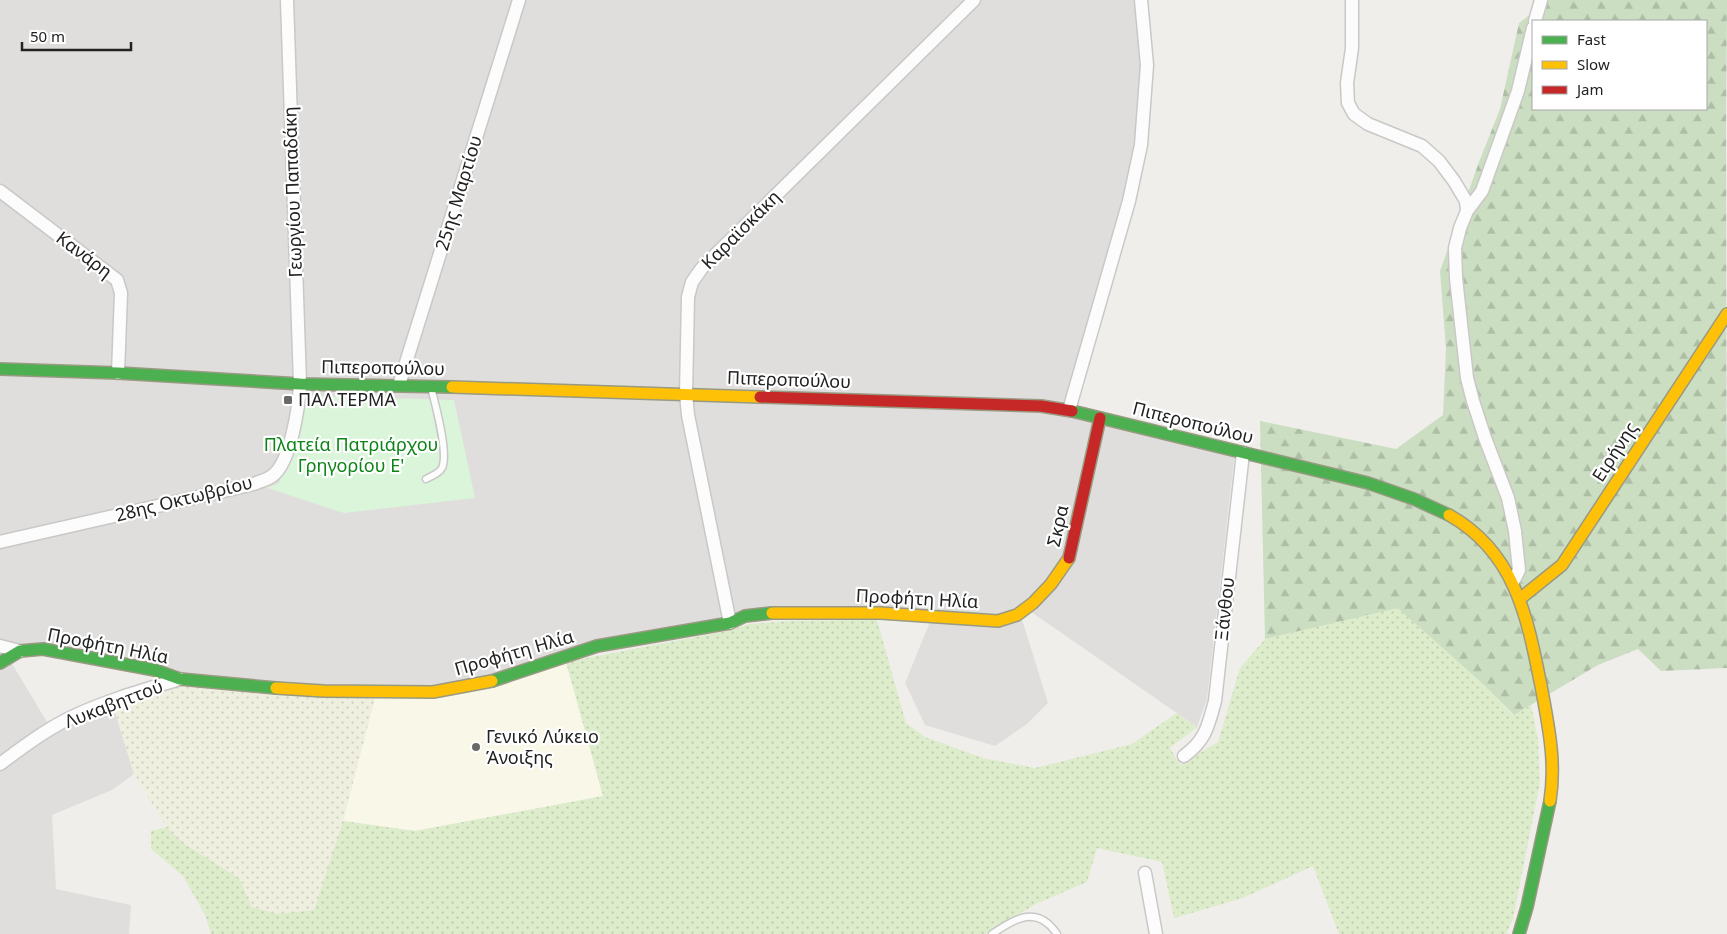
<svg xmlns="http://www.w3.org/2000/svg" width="1727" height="934" font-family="'Noto Sans',sans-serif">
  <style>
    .residential { fill: #dfdedc }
    .education { fill: #f8f7e8 }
    .farmland { fill: url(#farmland-dots) }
    .grass { fill: url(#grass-dots) }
    .forest { fill: url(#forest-firs); fill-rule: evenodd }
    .park { fill: #daf5da }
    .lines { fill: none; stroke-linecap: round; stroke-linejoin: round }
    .lane-casing { stroke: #c9c8c7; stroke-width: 9 }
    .street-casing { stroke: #c9c8c7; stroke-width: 15 }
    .fast-casing { stroke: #999a82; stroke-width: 14 }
    .slow-casing { stroke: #999a82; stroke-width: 14 }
    .jam-casing { stroke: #999a82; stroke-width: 14 }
    .lane { stroke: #fdfcfc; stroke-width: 6 }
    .street { stroke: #fdfcfc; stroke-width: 12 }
    .fast { stroke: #4caf50; stroke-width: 11 }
    .slow { stroke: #ffc107; stroke-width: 11 }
    .jam { stroke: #c62828; stroke-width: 11 }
    .poi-dot { fill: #6a6968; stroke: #fff; stroke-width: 2 }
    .labels { text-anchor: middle; stroke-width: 4.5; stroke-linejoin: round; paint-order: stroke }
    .street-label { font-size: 18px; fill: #222; stroke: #fff }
    .poi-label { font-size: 18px; fill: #222; stroke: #fff; text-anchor: start }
    .park-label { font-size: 18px; fill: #0c8416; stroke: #fff }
  </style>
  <defs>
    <pattern id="farmland-dots" width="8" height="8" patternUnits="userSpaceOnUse" patternTransform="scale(1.25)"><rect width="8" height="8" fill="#efefdf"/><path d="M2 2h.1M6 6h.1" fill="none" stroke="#cdcdbf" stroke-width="1.8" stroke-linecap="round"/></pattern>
    <pattern id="grass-dots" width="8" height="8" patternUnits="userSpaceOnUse" patternTransform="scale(1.25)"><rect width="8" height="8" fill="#ddeccb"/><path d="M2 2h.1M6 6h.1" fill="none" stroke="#bdcaae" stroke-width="1.8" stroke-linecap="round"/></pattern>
    <pattern id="forest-firs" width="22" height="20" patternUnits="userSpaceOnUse" patternTransform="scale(1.25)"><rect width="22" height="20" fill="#cbdec1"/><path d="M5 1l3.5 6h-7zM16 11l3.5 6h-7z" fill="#aebea6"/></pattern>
  </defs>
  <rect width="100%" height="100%" fill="#f0eeeb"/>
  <path class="residential" d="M0 0H1141V145L1069 410 1235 451 1207 699 1197 727 1027 609 1020 613 1048 703 1027 724 995 746 925 725 905 683 932 617 799 612 597 646 465 687 235 685 43 649 0 663Z
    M11 662 47 722 62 714 110 696 134 774 112 790 52 815 56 889 131 905 129 934H0V669Z"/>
  <path class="education" d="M566 662 603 796 415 831 343 821 375 698Z"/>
  <path class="farmland" d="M181 685 375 698 343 821 315 910 277 914 252 907 239 878 186 845 166 827 134 774 114 707Z"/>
  <path class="grass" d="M1398 607 1482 683 1513 715 1531 705 1538 740 1540 782 1513 919 1506 934H1339L1313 866 1243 898 1174 918 1162 862 1097 848 1087 882 1036 904 985 934H211L205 915 183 876 151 849V831L166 827 186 845 239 878 252 907 277 914 314 910 343 821 415 831 603 796 566 662 727 631 749 624 793 621 877 620 906 723 925 737 983 758 1035 768 1132 744 1177 713 1197 727 1170 748 1180 765 1218 742 1240 668 1265 639Z"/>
  <path class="forest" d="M1549 0H1727L1726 123 1727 668 1661 671 1638 649 1598 665 1514 715 1482 683 1398 608 1265 639 1260 421 1396 449 1443 415 1446 349 1440 271 1479 162 1500 109 1519 23ZM1533 21H1706V109H1533Z"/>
  <path class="park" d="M308 396 454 400 475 498 344 513 267 488 279 483Z"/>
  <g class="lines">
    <g class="lane-casing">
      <path id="lane" d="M426 479C431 476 439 474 442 468 449 453 435 404 431 387
        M992 934C1015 919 1037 904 1057 934"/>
    </g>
    <g class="street-casing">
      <path id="street" d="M1352 0V48L1347 83 1348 103 1354 114 1368 124 1422 146 1439 161 1454 181 1466 201 1467 211 1460 228 1455 248 1456 278 1467 378 1473 401 1485 438 1508 498 1515 531 1519 570 1513 582
        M1535 21 1541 0
        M0 191 117 280 121 293 118 373
        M1467 211 1482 191 1518 91 1533 28
        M399 385 519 0
        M1069 410 1129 201 1141 145 1147 65 1141 0
        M0 542 254 484C260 481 267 480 272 476 291 463 299 405 300 384L287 0
        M730 623 688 415 686 394 688 297 692 282 702 268 974 0
        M0 646 20 651
        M1184 756C1206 740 1208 726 1215 701L1243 453
        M0 764C23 747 48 728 74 716 108 700 144 690 180 679
        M1145 873 1156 934"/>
    </g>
    <g class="fast-casing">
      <path id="fast" d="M0 369 118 373 300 384 452 387
        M1072 411 1368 483 1414 499 1449 515
        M0 663 20 651 43 649 155 670 180 679 276 688
        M492 681 597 646 730 623 745 616 772 613
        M1519 934 1527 907 1550 801"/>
    </g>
    <g class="slow-casing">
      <path id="slow" d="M452 387 760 397
        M1449 515C1517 553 1528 621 1542 691 1549 729 1556 763 1550 801
        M1521 598 1562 565 1727 314
        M772 613H880L998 621 1017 615 1033 603 1051 584 1069 558
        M276 688 323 691 433 692 492 681"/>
    </g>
    <g class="jam-casing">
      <path id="jam" d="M760 397 1041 406 1072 411
        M1069 558 1100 418"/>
    </g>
    <use href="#lane" class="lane"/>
    <use href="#street" class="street"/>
    <use href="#fast" class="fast"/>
    <use href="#slow" class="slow"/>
    <use href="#jam" class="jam"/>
  </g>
  <g class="poi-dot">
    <rect x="283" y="395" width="10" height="10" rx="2.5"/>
    <circle cx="476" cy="747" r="5"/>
  </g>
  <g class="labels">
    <g class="street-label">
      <text transform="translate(293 192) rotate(-92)" y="6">Γεωργίου Παπαδάκη</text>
      <text transform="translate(459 193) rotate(-73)" y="6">25ης Μαρτίου</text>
      <text transform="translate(741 230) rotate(-45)" y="6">Καραϊσκάκη</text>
      <text transform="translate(84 255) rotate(37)" y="6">Κανάρη</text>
      <text transform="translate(383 368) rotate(1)" y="6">Πιπεροπούλου</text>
      <text transform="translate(789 380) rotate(2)" y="6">Πιπεροπούλου</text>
      <text transform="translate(1193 423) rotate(14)" y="6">Πιπεροπούλου</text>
      <text transform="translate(1615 452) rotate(-57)" y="6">Ειρήνης</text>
      <text transform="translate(184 499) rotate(-14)" y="6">28ης Οκτωβρίου</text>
      <text transform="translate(1058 526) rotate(-77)" y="6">Σκρα</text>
      <text transform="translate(917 599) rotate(3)" y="6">Προφήτη Ηλία</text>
      <text transform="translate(1225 609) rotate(-84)" y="6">Ξάνθου</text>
      <text transform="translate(108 646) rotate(11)" y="6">Προφήτη Ηλία</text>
      <text transform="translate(514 653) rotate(-16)" y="6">Προφήτη Ηλία</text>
      <text transform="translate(114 704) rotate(-21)" y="6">Λυκαβηττού</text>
    </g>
    <g class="poi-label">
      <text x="298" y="406">ΠΑΛ.ΤΕΡΜΑ</text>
      <text x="486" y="743">Γενικό Λύκειο<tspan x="486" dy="21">Άνοιξης</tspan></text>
    </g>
    <g class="park-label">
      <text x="351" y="451">Πλατεία Πατριάρχου<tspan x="351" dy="21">Γρηγορίου Ε'</tspan></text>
    </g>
  </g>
  <rect x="1532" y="20" width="175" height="90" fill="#ffffff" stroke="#a7a7a7"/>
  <rect x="1542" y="36" width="25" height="8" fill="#4caf50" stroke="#a7a7a7"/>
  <text x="1577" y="45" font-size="15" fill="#222222">Fast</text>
  <rect x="1542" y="61" width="25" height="8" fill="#ffc107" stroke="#a7a7a7"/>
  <text x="1577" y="70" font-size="15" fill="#222222">Slow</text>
  <rect x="1542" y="86" width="25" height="8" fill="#c62828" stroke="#a7a7a7"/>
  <text x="1577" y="95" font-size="15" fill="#222222">Jam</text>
  <path d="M22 42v8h109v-8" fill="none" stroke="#222222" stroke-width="2.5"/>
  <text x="30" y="42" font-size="15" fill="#222222" stroke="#ffffff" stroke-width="4" paint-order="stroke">50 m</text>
</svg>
